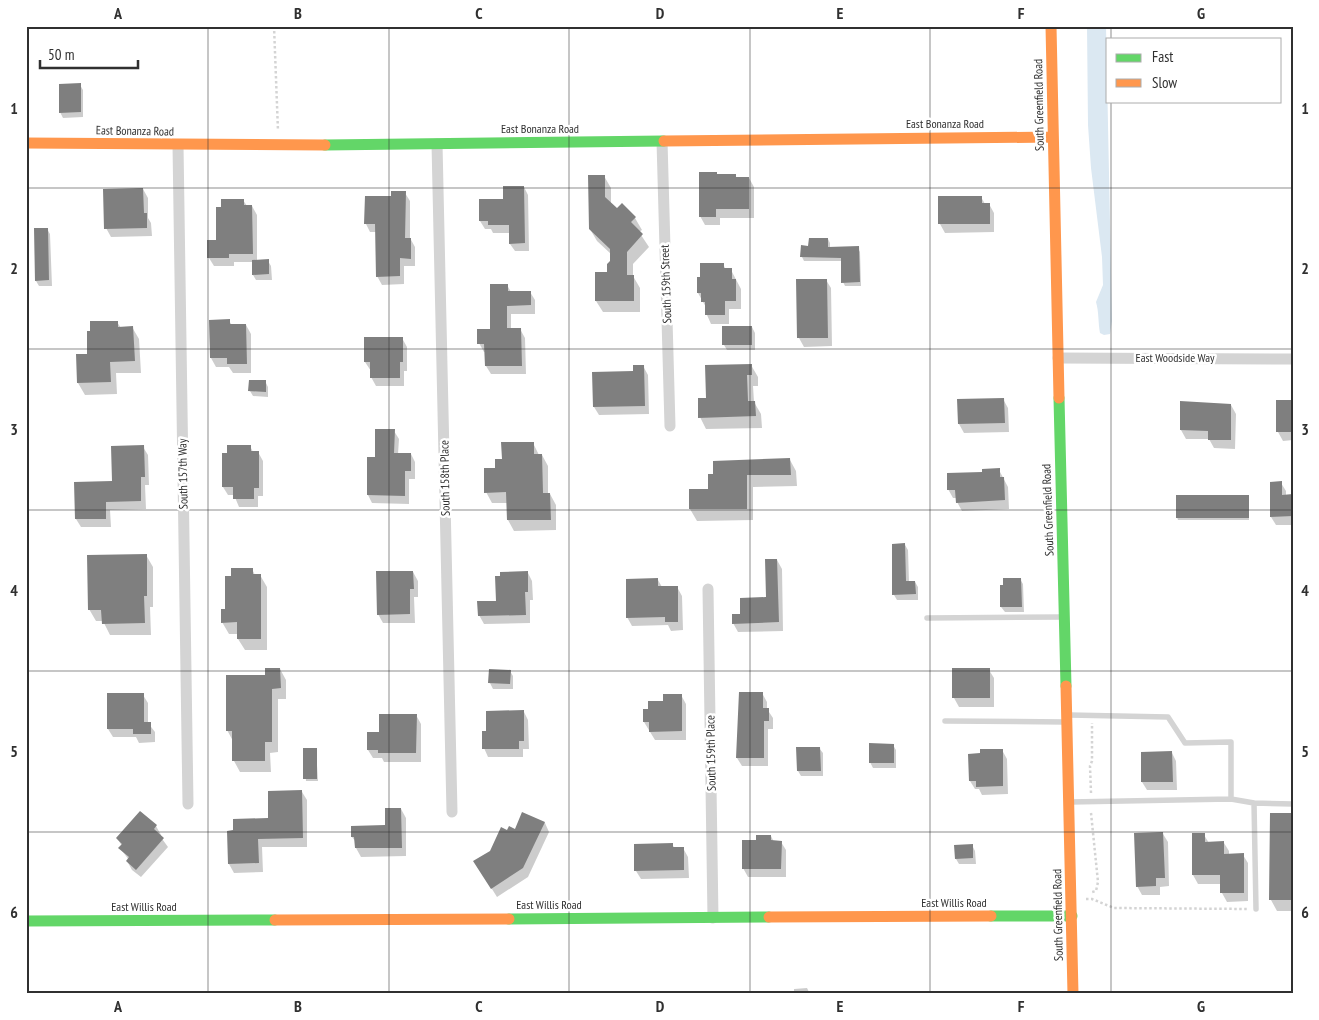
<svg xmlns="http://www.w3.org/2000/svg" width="1319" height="1020" font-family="'PT Sans Narrow',sans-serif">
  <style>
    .water { fill: #dbe8f2 }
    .shadow { fill: #0003 }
    .building { fill: #7f7f7f }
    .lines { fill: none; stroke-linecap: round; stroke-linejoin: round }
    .path { stroke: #d4d4d4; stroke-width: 2.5; stroke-dasharray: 2.5 2.5; stroke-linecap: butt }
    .lane { stroke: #d4d4d4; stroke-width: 5.5 }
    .street { stroke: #d4d4d4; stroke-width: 11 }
    .fast { stroke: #63d668; stroke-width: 11 }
    .slow { stroke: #ff974d; stroke-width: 11 }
    .grid { fill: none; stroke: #303030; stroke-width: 1; stroke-opacity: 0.55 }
    .labels { text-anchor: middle; stroke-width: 5; stroke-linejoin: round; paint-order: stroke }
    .street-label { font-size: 12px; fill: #303030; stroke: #fff }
    .neatline { fill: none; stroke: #303030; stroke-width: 2 }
    .grid-label { font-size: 16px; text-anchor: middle; font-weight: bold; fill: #303030 }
  </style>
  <rect width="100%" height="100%" fill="#fff"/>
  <path class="water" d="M1087 26H1106L1112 321 1110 334 1104 335 1100 333C1098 322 1099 312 1096 302L1103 285 1102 257 1091 168 1088 125Z"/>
  <path class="shadow" d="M80 85 83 90V117L63 118 60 112Z
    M735 175 737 178H749L754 187V218H720V225H705L700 216Z
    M604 176 611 188V204L617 210 635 218 642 230 639 232 649 247 633 264V276L640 288V312H603L596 301 608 274 611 262V254L597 241 590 229Z
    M524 187 528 195 529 251H515L510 244V233H493L491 229H485L480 221 505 200Z
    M143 189 148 198V218L151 223 152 236 111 237 106 228Z
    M405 193 410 201V238L415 247V266H404V284L382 285 377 276 376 232H370L366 224 393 198Z
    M981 197 985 204H989L994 213V232L945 233 940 224V198Z
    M243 200 247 206H252L257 215V261H268L271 266 272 280H256L253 275V262H234V266H214L209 258 217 241Z
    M26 217 29 222V239H26Z
    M47 229 50 234 52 286H39L36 281Z
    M828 239 830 243V248H858L860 252 861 286H845L843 282 842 261H804L802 257 810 247Z
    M723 264 726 270H731L741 289V309H729V324H711L707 315V309L698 293Z
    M798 280H826L831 288 832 346 804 347 799 338Z
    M507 285 511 292H530L535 300V314H511V329H520L525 338 526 374H491L486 366V352H484L479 343 491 330Z
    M211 321H229L232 325H246L251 334V373H233L229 367H216L211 358Z
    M117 322 121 328 132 327 139 339 141 373H116L117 394 85 395 78 383Z
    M752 327 755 333V350H727L724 345Z
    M402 338 407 347V371H404V386H376L371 377V371L365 362Z
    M751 365 758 377V386H753L754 402 761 414 762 428 706 429 700 417 708 399Z
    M643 366 648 375 649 414 599 415 594 407Z
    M265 381 268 387V397L253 396 250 391Z
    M1003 399 1008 408 1009 432 964 433 959 424Z
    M1293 401V440L1283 441 1278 432Z
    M1231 405 1236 414 1235 449 1214 448 1209 439H1186L1181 430Z
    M394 431 399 439 398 454H411L415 462V479H409V504L372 503 368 495V458H376Z
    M533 443 539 455H542L548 466V494H550L556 505V530L514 531 508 520V503H492L486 492 497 469 503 460Z
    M250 446 253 452H258L263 461V496H258V507H239L234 495H228L223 487 229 454Z
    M143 447 148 455 149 485H145L146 509 110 510 111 527H81L76 519 113 482Z
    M790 460 796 471 797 486 753 487V520L697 521 690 509V491L709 490V476Z
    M999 470 1008 487 1009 509 962 511 957 502V498H953L948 489 983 473Z
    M1281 483 1286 491V496H1293V525H1276L1271 517Z
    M1248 496 1249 520H1178L1177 517Z
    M894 545H905L908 550 909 582H915L918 587V600H897L894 595Z
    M146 555 153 567V607H150L151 635H110L103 621H96L89 609Z
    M777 560 782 569 783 631 738 632 733 623 741 615 767 599Z
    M252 569 255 575H260L267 587V650H245L238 639V634H229L222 622 232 577Z
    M413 572 418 581V597H414L415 623H383L378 614Z
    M528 573 532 581 533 600H530V623L484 624 479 615 497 602 502 578Z
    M1020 579 1023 584 1024 612H1005L1001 607Z
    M658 580 662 587H677L682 596 683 630 671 631 668 625 632 626 627 617Z
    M280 669 286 680V699H278V752L270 753 271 772H240L234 761 233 741 227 730 266 676Z
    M953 670H989L994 678V707H959L954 698Z
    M510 671 513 676V689H493L490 683Z
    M762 693 767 702V709L773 718V729H768V766H742L737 758Z
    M143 695 148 703V723L155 732V742L139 743 136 737H113L108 729Z
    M681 695 686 704V740H655L644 722 665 702Z
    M524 712 528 720 529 749H523V757H488L484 748Z
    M416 715 421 724V762H384L382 758H373L368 750 380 734Z
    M893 745 896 750V768H873L870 762Z
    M819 748 823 753V776H801L798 771Z
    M316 749 318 781H306L304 750Z
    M1002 750 1007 759 1008 794 982 795 979 789H975L970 781Z
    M1172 753 1176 761 1177 790H1147L1142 782Z
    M302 792 307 800V847H262L263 872 234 873 229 864 228 832 270 819Z
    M401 809 406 818V856L361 857 356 848V842L352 837 387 826Z
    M141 812 156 826 161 835 160 836 168 847 141 877 132 870 127 861 129 860 120 848 122 846 117 838Z
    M523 813 545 823 549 832 528 877 497 897 480 870 491 852 508 832 515 830Z
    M1293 815V911H1277L1271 900Z
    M1163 834 1168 842 1169 886 1160 887V895H1142L1137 886Z
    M1193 835H1204L1209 843H1224L1229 851V855H1243L1248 863V901L1227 902 1222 893V884H1198L1193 875Z
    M771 836 774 842H781L786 850V877H748L743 868 757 841Z
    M672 844 675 849 683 848 688 857 689 878 641 879 636 871Z
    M972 845 975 851 976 864H959L956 859Z
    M807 988 810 994H794V989Z"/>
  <path class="building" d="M81 83V112L59 113V84Z
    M699 172H717V174H736V177H749V209H716V217H699Z
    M588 175H605V197L617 208 622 203 636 217 631 222 643 234 627 252V275H634V301H595V272H607V264L610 261V249L589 229Z
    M503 186H524L525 243 509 244V225H488V221H479V199H503Z
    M143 188 144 213H147V228L104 229 103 189Z
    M391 191H406L405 238H411V259L400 258V276L376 277 375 224H364L365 196H391Z
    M938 196H982V203H990V224H938Z
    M221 199H244V205H252L253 254H229V258H207V240H216V207H221Z
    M34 228H48L49 280 35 281Z
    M809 238H828V247L859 246 860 282 841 283V258L800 257 801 245 808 246Z
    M269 259V274L252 275V260Z
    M700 263H724V268H732V279H736V301H725V315H705V302H701V293H697V277H700Z
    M796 279H827L828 338H797Z
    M490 284H508V291H531V305L507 306V328H521L522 366H485L484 344H477V329H490Z
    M230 319V324H246L247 364H227V358H210L209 320Z
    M90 321H118V327L133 326 135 361 110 362 111 382 77 383 76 354H87V331H90Z
    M722 326H752V345H722Z
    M364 337H403V362H400V378H370V362H364Z
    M752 364V375H747L748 401H755L756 416 698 418V398H706L705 365Z
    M633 365H644L645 406 593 407 592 372 633 371Z
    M249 380H266V392L248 391Z
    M1004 398 1005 423 958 424 957 399Z
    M1276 400H1293V432H1276Z
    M1180 401 1231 404V440H1208V431L1180 430Z
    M375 429H395L394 453H411V471H405V496L367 495V457H375Z
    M501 442H534V454H542L543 493H550L551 520H507L506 492 484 493V468H495V459H502Z
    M144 445 145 477H141V501L106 502V519H75L74 482 112 481 111 446Z
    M227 445H251V451H259V488H254V499H233V487H222V453H227Z
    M790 458 791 475H747V509H689V489H708V474H713V461Z
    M1000 468V477H1004L1005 500 956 503 955 490H947V473L982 472V469Z
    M1282 481V495L1293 494V516L1270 517V482Z
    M1176 495H1249V518H1176Z
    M905 543 906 581H915L916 594 892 595V544Z
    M147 554V596H144L145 623 102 624 101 610H88L87 555Z
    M765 559H777L779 622 732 624V614H740V598L766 597Z
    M231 568H253V574H261V639H237V622L221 623V609H225V576H231Z
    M376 571H413L414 589H410V614L377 615Z
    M528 571V592H525L526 615 478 616 477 601H496L495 576H500V572Z
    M658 578V586H678V622H665V617L626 618V579Z
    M1003 578H1021L1022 607H1000V585H1003Z
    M265 668H280L281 688 272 689V742H265V761H232V731H226V675H265Z
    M952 668H990V698H952Z
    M489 669 511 670 510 684 488 683Z
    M739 692H763V708H769V721H764V758H736Z
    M107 693H144V722H151V734H133V729H107Z
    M663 694H682V731L649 732V722H643V709H648V701H663Z
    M524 710V741H519V749H482V731H486V711Z
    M379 714H417L416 753H378V750H367V732H379Z
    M869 743 894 744V763H869Z
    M796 747H820L821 771H797Z
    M303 748H317V779H303Z
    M980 749H1003V786L976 787V781H969L968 754 980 753Z
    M1172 751 1173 782H1141V752Z
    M302 790 303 838 258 839 259 863 228 864 227 831 233 830V819L268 818V791Z
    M385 808H401L402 848H355L354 837H351V826L385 825Z
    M140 811 157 825 154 829 164 838 136 870 126 861 129 857 118 848 122 844 116 838Z
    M522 812 545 822 523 868 491 889 473 861 490 851 501 827 507 830 509 826 515 829Z
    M1270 813H1293V900H1269Z
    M1163 832 1165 878H1156V886L1136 887 1134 833Z
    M1192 833H1205V842L1224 841V854L1244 853V893H1220V875H1192Z
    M756 835H771V840L782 841 781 869H742V840H756Z
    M673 843V847H684V870L634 871V844Z
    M973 844V858L955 859 954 845Z"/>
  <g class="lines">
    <path class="path" d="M274 26 278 131
      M1091 793 1090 766 1092 761V723
      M1091 813 1098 882 1096 891 1092 892
      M1086 899H1092L1114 908 1249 909"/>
    <path class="lane" d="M927 618 1063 617
      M1069 715 1168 717 1185 743 1231 742V799
      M945 721 1065 722
      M1070 802 1231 799 1254 803 1256 909
      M1254 803 1293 804"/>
    <path class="street" d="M662 141 670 426
      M437 144 452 812
      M178 145 188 804
      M1058 358 1293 359
      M708 589 713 918"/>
    <path class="fast" d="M325 145 664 141
      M1059 398 1066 686
      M991 916H1072
      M509 919 769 917
      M26 921 275 920"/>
    <path class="slow" d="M1051 26 1059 398
      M664 141 1053 137
      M26 143 325 145
      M1066 686 1073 994
      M769 917 991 916
      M275 920 509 919"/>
  </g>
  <path class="grid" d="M208 26V994M389 26V994M569 26V994M750 26V994M930 26V994M1111 26V39M1111 101V994M26 188H1293M26 349H1293M26 510H1293M26 671H1293M26 832H1293"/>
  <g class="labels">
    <g class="street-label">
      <text transform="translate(1039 105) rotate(-91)" y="4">South Greenfield Road</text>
      <text x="945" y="128">East Bonanza Road</text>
      <text x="540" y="133">East Bonanza Road</text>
      <text transform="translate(135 131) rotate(1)" y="4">East Bonanza Road</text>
      <text transform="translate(666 284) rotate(-92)" y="4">South 159th Street</text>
      <text x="1175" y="362">East Woodside Way</text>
      <text transform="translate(183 474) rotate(-91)" y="4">South 157th Way</text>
      <text transform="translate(445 478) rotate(-91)" y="4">South 158th Place</text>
      <text transform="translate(1048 510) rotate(-92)" y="4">South Greenfield Road</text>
      <text transform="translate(711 753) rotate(-91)" y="4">South 159th Place</text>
      <text x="954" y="907">East Willis Road</text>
      <text x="549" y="909">East Willis Road</text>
      <text x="144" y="911">East Willis Road</text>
      <text transform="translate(1058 915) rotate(-91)" y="4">South Greenfield Road</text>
    </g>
  </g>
  <rect width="1319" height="1020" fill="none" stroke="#ffffff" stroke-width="55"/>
  <rect x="1106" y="38" width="175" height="65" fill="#ffffff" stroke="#acacac"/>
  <rect x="1116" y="54" width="25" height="8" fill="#63d668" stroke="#acacac"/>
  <text x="1152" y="62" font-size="15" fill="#303030">Fast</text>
  <rect x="1116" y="79" width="25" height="8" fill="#ff974d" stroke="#acacac"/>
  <text x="1152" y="88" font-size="15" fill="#303030">Slow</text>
  <path d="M40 60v8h98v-8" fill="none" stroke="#303030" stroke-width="2.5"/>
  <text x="48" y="60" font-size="15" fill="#303030" stroke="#ffffff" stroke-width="4" paint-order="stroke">50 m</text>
  <rect x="28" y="28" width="1264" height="964" class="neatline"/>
  <g class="grid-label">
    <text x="118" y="19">A</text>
    <text x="298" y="19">B</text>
    <text x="479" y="19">C</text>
    <text x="660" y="19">D</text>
    <text x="840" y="19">E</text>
    <text x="1021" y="19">F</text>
    <text x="1201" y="19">G</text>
    <text x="14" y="114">1</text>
    <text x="1305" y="114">1</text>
    <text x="14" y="274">2</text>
    <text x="1305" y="274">2</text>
    <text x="14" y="435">3</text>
    <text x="1305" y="435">3</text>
    <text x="14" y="596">4</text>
    <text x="1305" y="596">4</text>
    <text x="14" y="757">5</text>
    <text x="1305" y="757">5</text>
    <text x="14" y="918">6</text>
    <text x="1305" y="918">6</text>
    <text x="118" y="1012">A</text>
    <text x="298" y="1012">B</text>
    <text x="479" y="1012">C</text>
    <text x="660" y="1012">D</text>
    <text x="840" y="1012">E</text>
    <text x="1021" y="1012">F</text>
    <text x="1201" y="1012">G</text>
  </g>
</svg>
